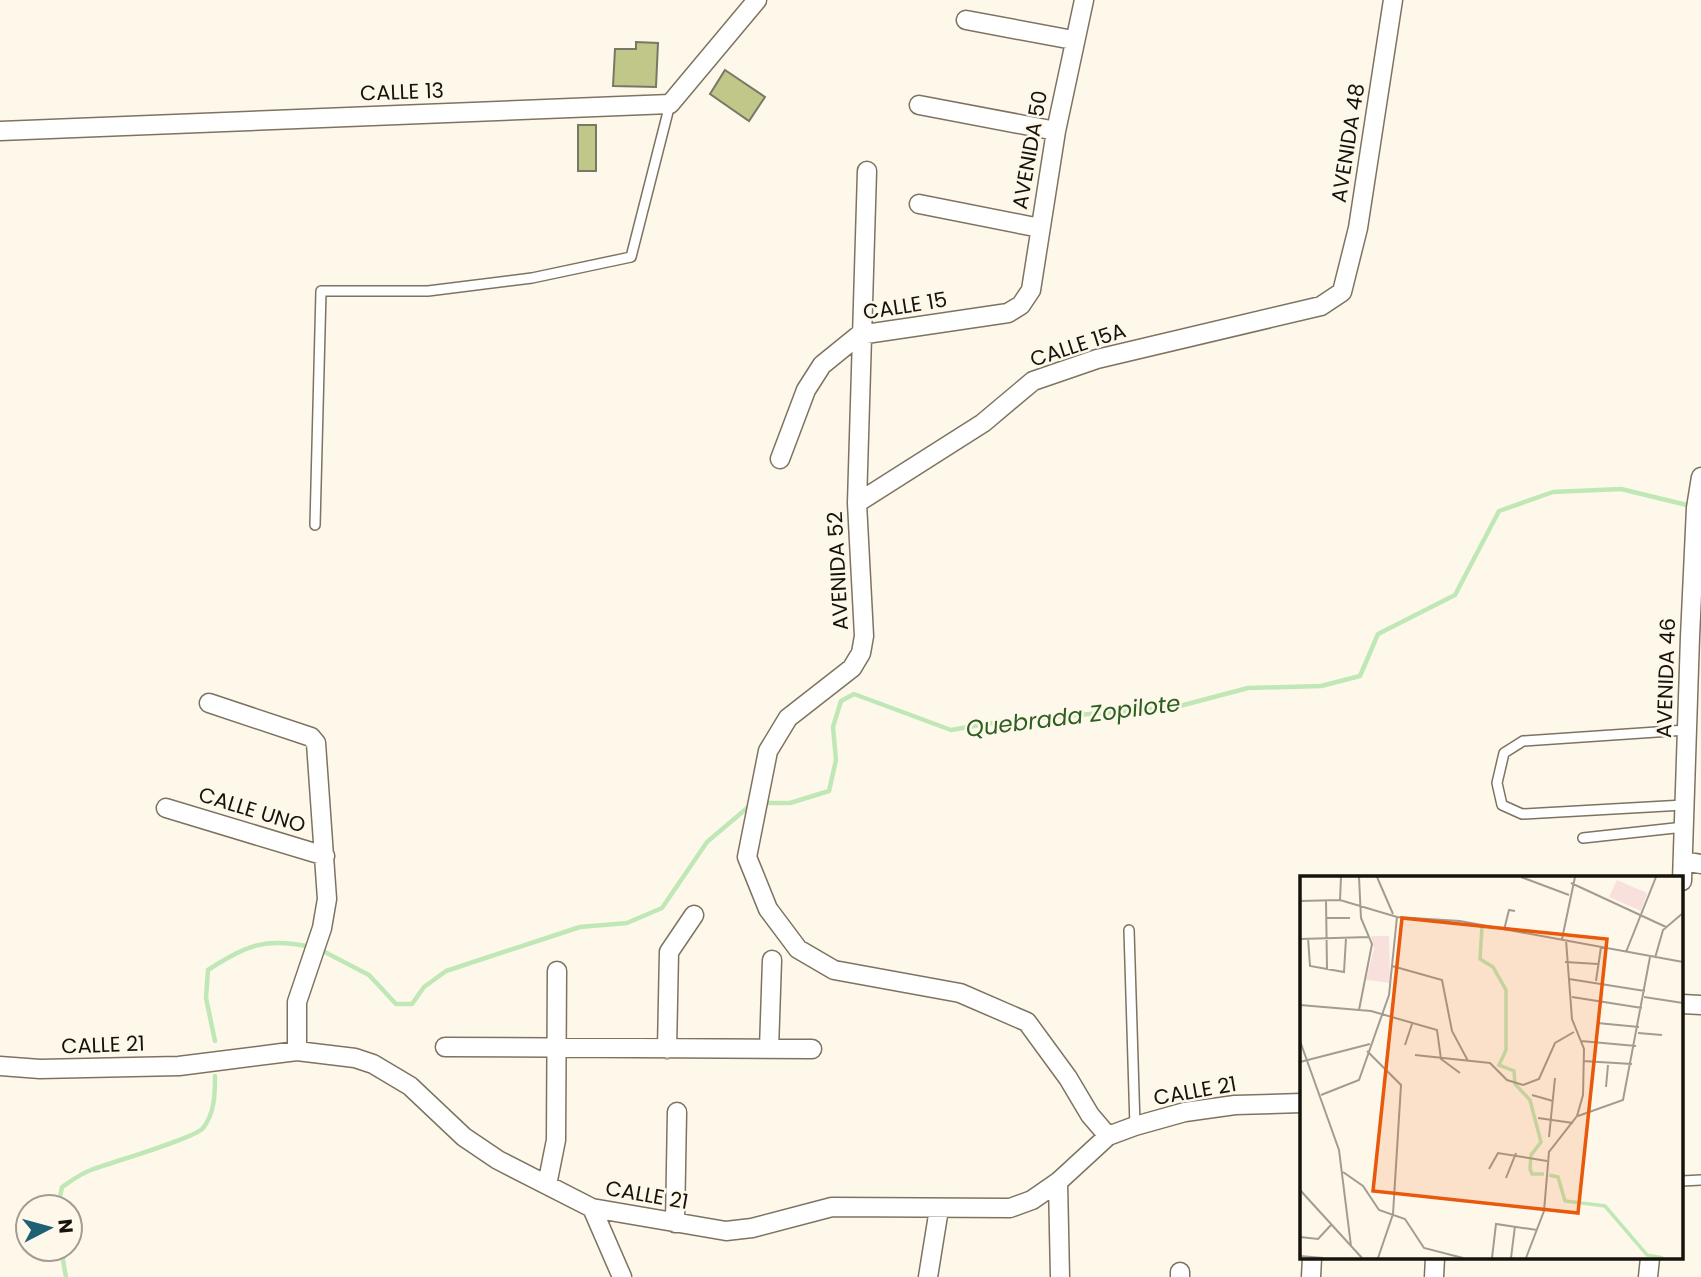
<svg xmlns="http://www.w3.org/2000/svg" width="1701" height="1277" font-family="Poppins,sans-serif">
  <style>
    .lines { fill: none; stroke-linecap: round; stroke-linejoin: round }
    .stream { stroke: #bfe8b6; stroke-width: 4.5 }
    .building { fill: #c1c689; stroke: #777965; stroke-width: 2 }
    .lane-casing { stroke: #7d7360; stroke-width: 12 }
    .street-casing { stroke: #7d7360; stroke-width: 21 }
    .lane { stroke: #fff; stroke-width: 9 }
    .street { stroke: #fff; stroke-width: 18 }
    .labels { text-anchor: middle; stroke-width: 5; stroke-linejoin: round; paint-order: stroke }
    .street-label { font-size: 21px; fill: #17130c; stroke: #fef8eb }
    .water-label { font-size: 23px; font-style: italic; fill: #2d6020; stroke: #fef8eb }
    .inset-river { fill: none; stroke: #bfe8b6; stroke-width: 3.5 }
    .inset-road { fill: none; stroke: #a29c92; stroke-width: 2 }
    .view { fill: #e8590c; fill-opacity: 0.15; stroke: #e8590c; stroke-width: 3.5 }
    .inset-edge { fill: none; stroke: #17130c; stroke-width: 3.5 }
  </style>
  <rect width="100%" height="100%" fill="#fef8eb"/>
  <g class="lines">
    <path class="stream" d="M761 803H790L829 791 836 760 833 727 841 701 854 694 951 730 1004 721 1176 707 1248 688 1321 686 1360 676 1378 634 1455 595 1499 511 1553 492 1621 489 1691 506
      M319 949 369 975 396 1004H412L424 987 446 971 580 927 627 923 662 908 707 842 753 803
      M215 1041 206 998 208 970C246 945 266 937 311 947
      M58 1207 62 1187C71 1181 80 1174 91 1170 109 1163 196 1138 203 1128 215 1113 215 1093 215 1076
      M61 1249 66 1277"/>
  </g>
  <path class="building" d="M636 42 658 43 656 87 613 86 615 49H636Z
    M725 70 765 97 749 121 710 94Z
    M578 125H596V171H578Z"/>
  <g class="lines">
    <g class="lane-casing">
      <path id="lane" d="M315 525 321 291H428L532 278 631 257 670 104
        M1684 805 1522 814 1502 805 1497 783 1504 753 1523 741 1686 730
        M1583 838 1684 827
        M1129 930 1135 1126
        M1682 1181 1701 1180"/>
    </g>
    <g class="street-casing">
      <path id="street" d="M966 20 1073 40
        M919 105 1056 131
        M0 131 670 104 757 0
        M867 171 857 503 864 636 861 653 852 668 788 718 768 751 747 857 768 909 798 949 834 970 960 993 1027 1022 1068 1078 1090 1115 1108 1136
        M919 204 1040 228
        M780 459 806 390 822 365 859 335 1008 313 1021 305 1031 290 1056 131 1084 0
        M857 503 983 423 1033 381 1097 359 1321 306 1342 292 1358 228 1393 0
        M209 703 311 737 316 743 327 899 322 928 297 1002V1051
        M166 808 325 856
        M1683 861 1701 864
        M1682 881 1690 637 1696 508 1701 477
        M1682 1004 1701 1005
        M445 1047 812 1049
        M667 1049 669 952 694 915
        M769 1049 772 960
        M0 1066 40 1069 179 1066 297 1051 355 1058 373 1064 410 1086 464 1137 498 1160 592 1208 726 1231 752 1228 832 1207 1010 1208 1032 1200 1058 1182 1108 1136 1135 1126 1185 1112 1235 1105 1302 1103
        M1058 1182 1060 1277
        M547 1185 556 1140 557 971
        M592 1208 622 1277
        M675 1223 677 1112
        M1180 1272V1277
        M928 1277 939 1209
        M1311 1277 1312 1258
        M1434 1277 1435 1258
        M1648 1277 1650 1258"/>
    </g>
    <use href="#lane" class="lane"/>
    <use href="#street" class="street"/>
  </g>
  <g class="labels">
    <g class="street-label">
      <text transform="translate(402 92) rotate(-2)" y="7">CALLE 13</text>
      <text transform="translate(1348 143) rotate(-81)" y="7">AVENIDA 48</text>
      <text transform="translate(1030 150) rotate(-80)" y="7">AVENIDA 50</text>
      <text transform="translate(905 306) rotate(-9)" y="7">CALLE 15</text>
      <text transform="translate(1078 345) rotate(-18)" y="7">CALLE 15A</text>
      <text transform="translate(838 571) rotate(-93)" y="7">AVENIDA 52</text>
      <text transform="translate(1666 678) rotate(-88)" y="7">AVENIDA 46</text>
      <text transform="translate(252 810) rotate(17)" y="7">CALLE UNO</text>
      <text transform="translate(103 1045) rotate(-2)" y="7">CALLE 21</text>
      <text transform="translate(1195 1091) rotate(-10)" y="7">CALLE 21</text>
      <text transform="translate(647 1195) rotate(10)" y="7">CALLE 21</text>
    </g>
    <g class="water-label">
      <text transform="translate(1073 716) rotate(-7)" y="8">Quebrada Zopilote</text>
    </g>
  </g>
  <g transform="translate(1300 876)">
    <rect width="383" height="383" fill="#fef8eb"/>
    <path d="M317 4 347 17 341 35 309 21ZM71 60H89L90 107 66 104 74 73Z" fill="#f8e1dd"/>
    <path class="inset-river" d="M182 51 180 83 193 91 206 114V174L199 189 214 195 215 208 230 224 241 266 231 279 230 293 232 298H244M249 299 258 301 265 325 305 330 347 379 363 382"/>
    <path class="inset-road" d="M59 1 61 42 72 68 59 134M77 1 93 38M221 1 269 19M271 7 366 51M26 24 27 93M40 24 41 1M0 25 40 24 97 41 160 45 383 86M26 42H50M204 54 209 34 215 35M8 62 10 90 44 96 46 62M0 63 69 61M262 63 275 1M326 76 356 1M355 82 363 54 383 37M265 86 298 88M92 90 142 104 152 155 168 185M269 103 345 115M296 105 301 71M272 121 342 132M344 121 383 127M0 129 71 135 137 154 141 183 160 197M297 147 339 151M338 157 362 159M0 165 39 274 51 370M281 165 336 170M105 169 112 148M67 175 101 209 93 338 78 382M115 179 190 187 207 204 223 209 239 203 255 167 274 156M283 185 332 188M0 186 70 168M306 211 308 189M21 219 59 204 89 119 97 41M232 219 253 225M278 240 323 224 350 81M238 242 273 247M249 261 255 202M189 293 198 277 247 285M43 296 63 310 79 334 105 343 124 372 163 382M206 302 216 277M0 314 62 382M0 361 18 363 31 349M0 380 23 382M192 382 196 348 237 354M211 382 215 350M226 382 244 335 249 276 277 240 283 219 284 173 272 143 266 64"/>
    <path class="view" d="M102 42 307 63 278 337 73 315Z"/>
    <rect width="383" height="383" class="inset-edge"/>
  </g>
  <g transform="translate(49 1228) rotate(84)"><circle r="33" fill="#fef8eb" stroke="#a29c92" stroke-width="2"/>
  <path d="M0-5L12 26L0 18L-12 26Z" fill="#1e6074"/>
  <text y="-10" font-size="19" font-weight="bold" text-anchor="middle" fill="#17130c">N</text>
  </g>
</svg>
